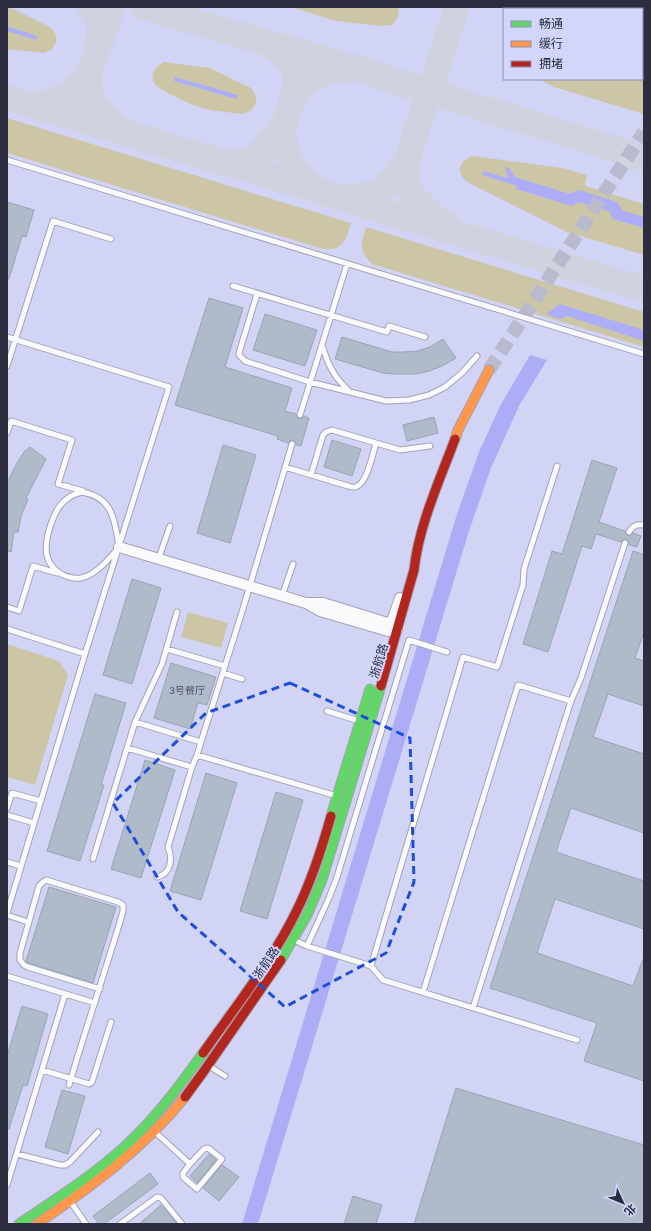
<svg xmlns="http://www.w3.org/2000/svg" width="651" height="1231" font-family="Overpass,'Noto Sans SC',sans-serif">
  <style>
    .built { fill: #d2d4f6; fill-rule: evenodd }
    .green { fill: #ccc6a7 }
    .water { fill: #acadf6 }
    .lines { fill: none; stroke-linecap: round; stroke-linejoin: round }
    .taxiway { stroke: #d1d2e0; stroke-width: 26 }
    .building { fill: #afbbc9; stroke: #99a4b2 }
    .secondary-tunnel { stroke: #b9bace; stroke-width: 14; stroke-dasharray: 14 7; stroke-linecap: butt }
    .lane-casing { stroke: #a2a2b4; stroke-width: 7 }
    .street-casing { stroke: #a2a2b4; stroke-width: 12 }
    .fast-casing { stroke: #a2a2b4; stroke-width: 11 }
    .slow-casing { stroke: #a2a2b4; stroke-width: 11 }
    .jam-casing { stroke: #a2a2b4; stroke-width: 11 }
    .lane { stroke: #fafafd; stroke-width: 5 }
    .street { stroke: #fafafd; stroke-width: 10 }
    .fast { stroke: #63d668; stroke-width: 9 }
    .slow { stroke: #ff974d; stroke-width: 9 }
    .jam { stroke: #b3261e; stroke-width: 9 }
    .marked { fill: none; stroke: #1d4ed8; stroke-width: 3; stroke-dasharray: 8 5; stroke-linejoin: round }
    .labels { text-anchor: middle; stroke-width: 4; stroke-linejoin: round; paint-order: stroke }
    .number-label { font-size: 10px; fill: #4d5062 }
    .street-label { font-size: 12px; fill: #2c2d3f; stroke: #d2d5fc }
  </style>
  <rect width="100%" height="100%" fill="#dcddf2"/>
  <path class="built" d="M7 7H644V1224H7ZM504 9H642V79H504Z"/>
  <path class="green" d="M7 7H9L48 26 54 31 56 36V42L52 49 44 53 7 49Z
    M291 7H398L399 11 397 19 392 25 381 26 336 21Z
    M642 58 644 59V114L554 87 539 79H642Z
    M164 62 210 68 251 88C261 99 256 111 242 114 230 112 209 111 199 107 190 104 163 92 157 86 147 78 155 66 164 62Z
    M7 118 351 223C346 240 343 251 323 249L7 153Z
    M472 156 563 168 587 175 585 186 644 204V255L567 232 469 183C456 174 457 163 472 156Z
    M366 227 644 312V347L372 264C358 250 361 244 366 227Z
    M188 612 228 623 221 648 181 637Z
    M7 644 59 661 68 675 35 785 7 777Z"/>
  <path class="water" d="M7 26 37 36 36 40 7 31Z
    M175 77 238 95 236 99 174 81Z
    M505 167 509 168 515 177 570 194 579 190 617 202 623 211 644 217V228L613 219 609 211 578 202 572 206 516 189 517 186 482 175 483 171 508 178Z
    M560 304 644 330V341L567 316 560 319 546 314Z
    M530 355 547 360 520 404 491 468 469 531 258 1224H242L457 514 479 452 501 404Z"/>
  <g class="lines">
    <path class="taxiway" d="M90 7 100 25 98 44
      M143 7 370 72 382 77 644 158
      M599 7 606 9
      M642 20H644
      M269 45C280 51 292 60 295 73 299 93 285 110 284 130 282 161 305 189 335 196 340 198 346 197 351 197 368 198 387 187 398 174 402 169 405 163 408 158
      M90 70C90 77 89 93 91 98 97 110 112 123 122 129
      M7 98 317 190 336 197 644 289
      M31 105 47 103 66 95 78 86 90 70 113 7
      M291 105C303 80 326 69 353 69
      M226 163C231 163 238 164 243 163 258 159 278 134 286 121
      M450 226C445 224 440 221 436 218 429 212 410 195 408 185 404 170 409 156 413 141L457 7"/>
  </g>
  <path class="building" d="M7 202 34 210 26 237 22 236 9 279H7Z
    M209 298 243 308 225 367 292 388 285 411 296 414 297 417 299 419 302 418 304 416 309 418 301 446 296 445V443L294 440H291L288 443 277 439 278 436 175 405Z
    M265 314 317 330 305 366 253 350Z
    M342 337 392 352H403L417 351 430 347 443 339 456 358 442 366 429 371 416 374H393L383 373 335 359Z
    M434 417 438 433 407 441 403 425Z
    M332 440 361 449 352 476 324 467Z
    M223 445 256 455 230 543 197 533Z
    M30 447 46 459 26 498 28 499 21 516 18 532H14L11 552 7 551V483L17 463 24 452Z
    M592 460 617 468 599 522 625 531 626 534 628 536 631 535 633 533 641 536 637 547 629 545 628 541 626 539 623 540 621 542 596 534 591 549 582 546 548 652 523 644 552 551 562 554Z
    M633 551 644 555V632L635 658 644 661V706L608 694 593 737 644 754V833L571 808 556 852 644 881V929L555 899 537 953 633 986 643 959H644V1081L584 1061 597 1023 490 988Z
    M132 579 161 588 132 684 103 675Z
    M171 663 216 677 207 705 198 703 190 729 154 718Z
    M95 694 126 703 101 785H104L80 861 47 851Z
    M145 760 175 770 141 878 111 869Z
    M206 773 237 783 201 900 170 891Z
    M276 792 303 800 267 919 240 911Z
    M49 887 116 907 93 983 29 963 26 961Z
    M22 1006 48 1014 27 1086 23 1085 9 1129 7 1128V1056Z
    M456 1088 644 1145V1224H414Z
    M62 1090 85 1096 68 1154 45 1147Z
    M209 1154 216 1160 197 1183 190 1176Z
    M222 1165 239 1177 219 1201 203 1188Z
    M150 1173 158 1184 104 1224H99L93 1216Z
    M353 1196 382 1205 376 1224H344Z
    M161 1205 177 1224H139Z"/>
  <g class="lines">
    <path class="secondary-tunnel" d="M489 370 644 132"/>
    <g class="lane-casing">
      <path id="lane" d="M7 160 644 354
        M233 286 387 332 389 326 425 337
        M257 294 239 353 240 356 245 361 310 382 386 401 409 400 429 395 445 387 462 373 477 356
        M7 337 169 387 85 654 7 913
        M322 345C328 365 334 377 349 391
        M7 366 53 221 111 239
        M300 415 347 264
        M7 433 11 421 72 440 58 484 83 491
        M376 443 400 450 430 446
        M285 467 348 486C351 487 355 488 357 486 367 483 373 453 376 443L332 430 326 432 323 435 311 475
        M82 492C113 497 115 521 119 547 110 558 96 575 81 578 76 579 68 577 63 575 44 565 44 549 49 530 55 511 61 497 82 492Z
        M629 532C633 525 637 524 644 525
        M158 560 170 526
        M282 596 293 564
        M7 607 19 611 33 566 57 573
        M7 629 85 654
        M167 649 225 666
        M223 673 242 679
        M327 711 359 721
        M135 722 201 742 197 755
        M201 742 242 612 292 444
        M127 748 192 767 197 755 337 796
        M7 808 12 793 41 801
        M7 815 34 823
        M93 859 135 722 162 664 177 612
        M7 862 21 866
        M157 877C171 874 173 859 168 847L192 767
        M7 915 28 922
        M294 940 307 946 371 966 463 657 497 667 523 585 524 569 557 466
        M307 946 329 898 337 877 409 640 447 652
        M371 966 383 980 577 1040
        M7 976 95 1003
        M423 992 518 685 571 701
        M473 1008 571 701 581 678 625 543
        M209 1066 225 1076
        M42 1070 89 1084 92 1082 111 1022
        M69 1085C86 1028 105 972 122 915L123 911V905L118 902 46 880 43 882 39 886 20 953V960L24 965 28 967 100 989
        M155 1132 190 1164 183 1173V1177L197 1189 222 1159 208 1148 204 1149 190 1164
        M17 1154 60 1165H65L70 1162 98 1132
        M7 1185 65 994
        M70 1201 86 1224
        M120 1224 157 1197 161 1198 182 1224"/>
    </g>
    <g class="street-casing">
      <path id="street" d="M119 547 306 603 320 611 388 631 397 630
        M307 603H323L391 624 397 630
        M391 624 400 598"/>
    </g>
    <g class="fast-casing">
      <path id="fast" d="M331 816 370 689
        M281 960 307 915 322 880 381 686
        M19 1224C54 1200 91 1177 123 1148 154 1120 179 1087 203 1053"/>
    </g>
    <g class="slow-casing">
      <path id="slow" d="M455 439 458 430 489 370
        M37 1224C92 1186 143 1149 185 1097"/>
    </g>
    <g class="jam-casing">
      <path id="jam" d="M381 686 414 570C419 525 439 482 455 439
        M203 1053C235 1007 273 960 297 910 312 880 322 848 331 816
        M185 1097 204 1071 281 960"/>
    </g>
    <use href="#lane" class="lane"/>
    <use href="#street" class="street"/>
    <use href="#fast" class="fast"/>
    <use href="#slow" class="slow"/>
    <use href="#jam" class="jam"/>
  </g>
  <path class="marked" d="M290 683 410 738 414 882 386 953 285 1007 178 912 113 803 206 713Z"/>
  <g class="labels">
    <g class="number-label">
      <text x="187" y="694">3号餐厅</text>
    </g>
    <g class="street-label">
      <text transform="translate(379 661) rotate(-73)" y="4">浙航路</text>
      <text transform="translate(266 963) rotate(-56)" y="4">浙航路</text>
    </g>
  </g>
  <rect width="651" height="1231" fill="none" stroke="#2c2d3f" stroke-width="16"/>
  <rect x="503" y="8" width="140" height="72" fill="#d2d5fc" stroke="#9092b0"/>
  <rect x="511" y="21" width="20" height="6" fill="#63d668" stroke="#9092b0"/>
  <text x="539" y="28" font-size="12" fill="#2c2d3f">畅通</text>
  <rect x="511" y="41" width="20" height="6" fill="#ff974d" stroke="#9092b0"/>
  <text x="539" y="48" font-size="12" fill="#2c2d3f">缓行</text>
  <rect x="511" y="61" width="20" height="6" fill="#b3261e" stroke="#9092b0"/>
  <text x="539" y="68" font-size="12" fill="#2c2d3f">拥堵</text>
  <g transform="translate(623 1203) rotate(134)" stroke="#d2d5fc" stroke-width="3" paint-order="stroke">
  <path d="M0-3L7 15L0 10L-7 15Z" fill="#2c2d3f"/>
  <text y="-6" font-size="11" font-weight="bold" text-anchor="middle" fill="#2c2d3f">北</text>
  </g>
</svg>
